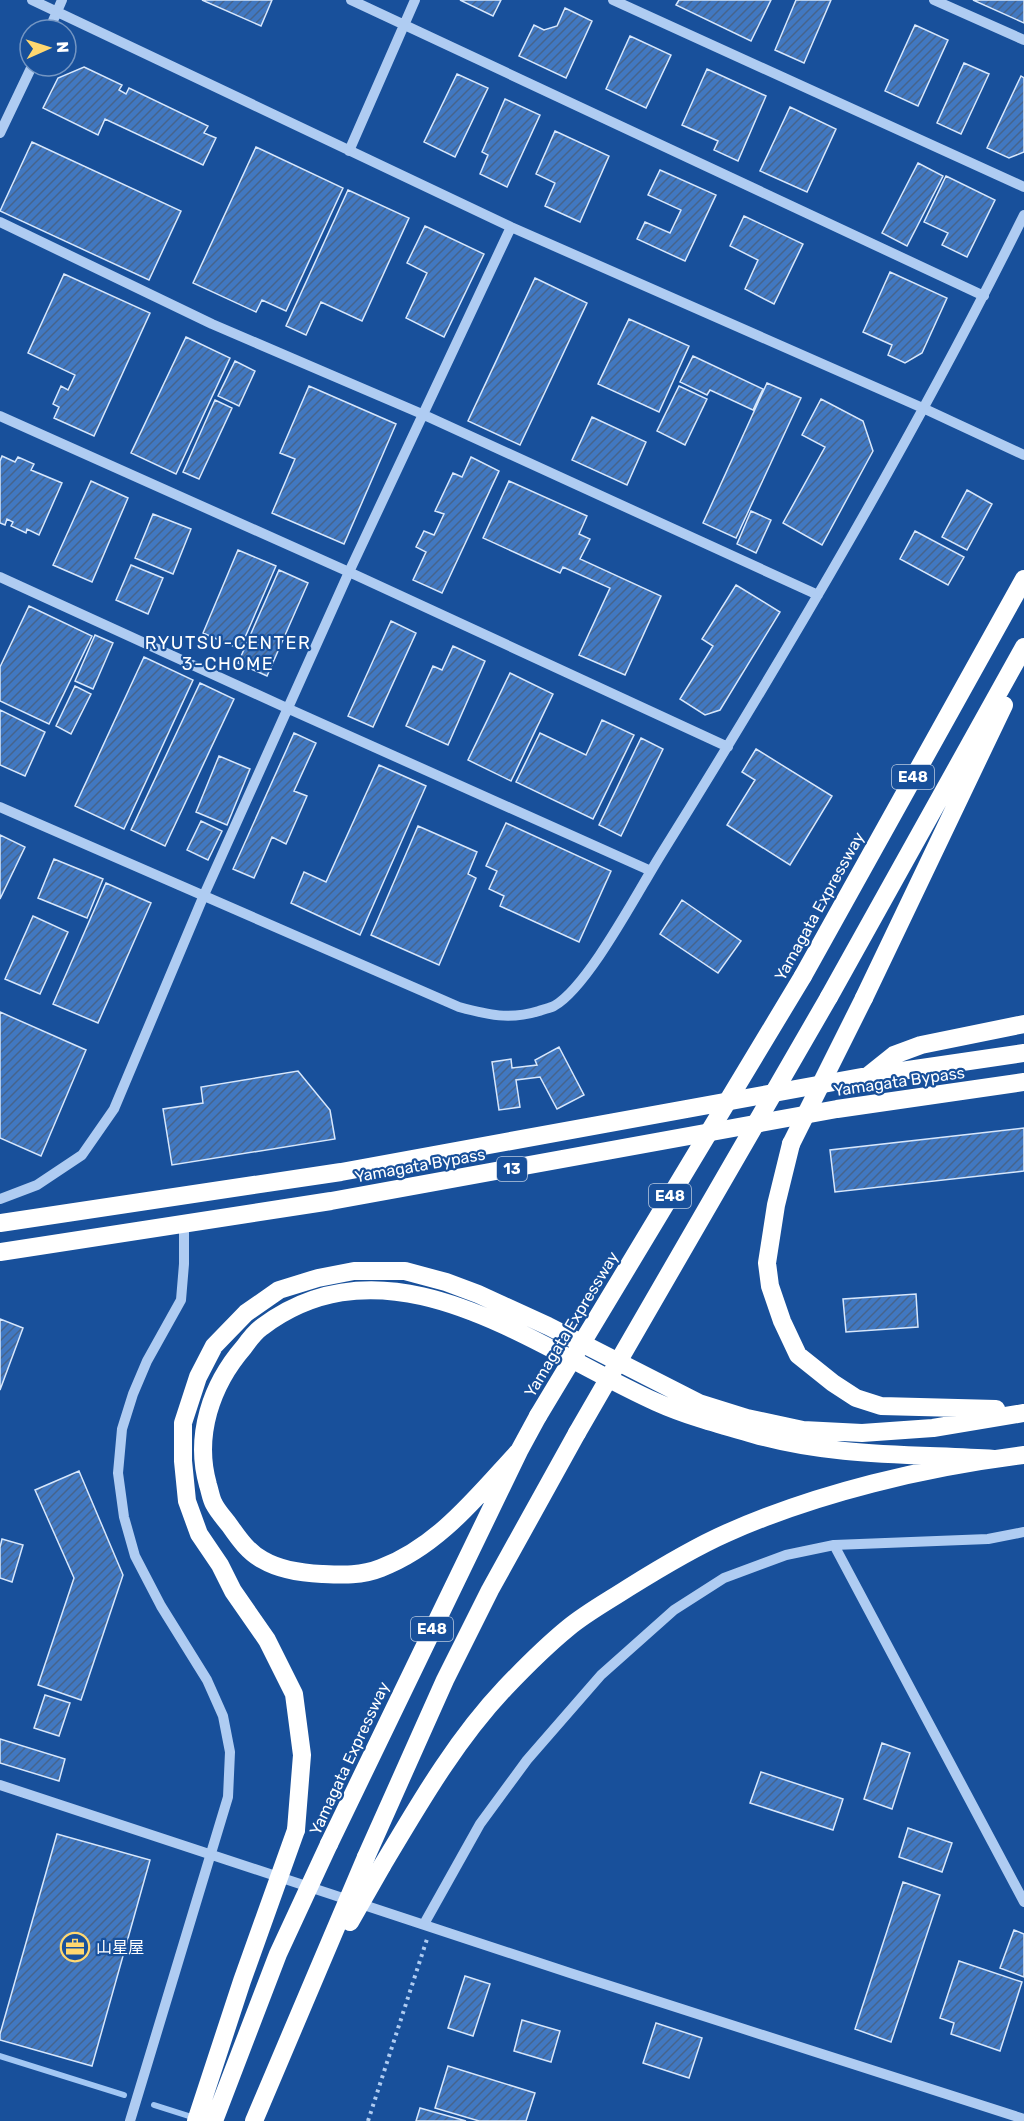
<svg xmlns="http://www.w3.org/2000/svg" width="1024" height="2121" font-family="Rubik,'Noto Sans JP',sans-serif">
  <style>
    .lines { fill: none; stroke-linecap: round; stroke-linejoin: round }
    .stream { stroke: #a2c7f4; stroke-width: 6 }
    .building { fill: url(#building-hatch); stroke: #d7e7fc; stroke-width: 1.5 }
    .path { stroke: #afccf2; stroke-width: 4; stroke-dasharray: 3 4.5; stroke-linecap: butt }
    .minor { stroke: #afccf2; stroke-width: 10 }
    .highway { stroke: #fff; stroke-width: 18 }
    .highway-bridge { stroke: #fff; stroke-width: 18 }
    .labels { text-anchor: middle; stroke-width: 4.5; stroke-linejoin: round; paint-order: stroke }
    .shield { fill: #18509b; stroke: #bacae1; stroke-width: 1.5 }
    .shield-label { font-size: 15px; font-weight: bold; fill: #fff }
    .street-label { font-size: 16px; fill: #fff; stroke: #18509b }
    .poi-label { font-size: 16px; fill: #fff; stroke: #18509b; text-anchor: start }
    .neighbourhood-label { font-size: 18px; letter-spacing: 1.5px; fill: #fff; stroke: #18509b }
  </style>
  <defs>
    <pattern id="building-hatch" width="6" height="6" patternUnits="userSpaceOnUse" patternTransform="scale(1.5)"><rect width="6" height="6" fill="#4178c1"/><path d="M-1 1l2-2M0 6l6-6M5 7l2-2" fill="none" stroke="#46648c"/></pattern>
  </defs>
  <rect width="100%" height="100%" fill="#18509b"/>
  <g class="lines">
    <path class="stream" d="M0 2056 124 2095
      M154 2105 195 2118"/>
  </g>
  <path class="building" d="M202 0H272L261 26Z
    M460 0H501L493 16Z
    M679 0H771L751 41 676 5Z
    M796 0H831L804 63 775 50Z
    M973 0H1024V23Z
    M565 8 592 21 566 78 519 56 534 25 544 30 557 26Z
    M915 25 948 40 918 106 885 91Z
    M630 36 671 55 646 108 606 89Z
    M964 63 989 74 961 134 937 123Z
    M84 67 122 85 119 90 126 94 129 88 208 126 204 133 216 138 203 165 105 119 98 135 43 108 58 78Z
    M707 69 766 96 738 161 714 150 718 141 682 125Z
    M457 74 488 88 455 157 424 142Z
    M1021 76 1024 78V152L1009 158 987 148Z
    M505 99 540 115 507 187 480 174 488 155 482 152Z
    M790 107 836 129 807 192 760 171Z
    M555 131 609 156 580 222 545 206 555 183 536 174Z
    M32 142 181 211 149 280 0 211Z
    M256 147 343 188 286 311 262 300 256 312 193 283Z
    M918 163 943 176 907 246 882 233Z
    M660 170 716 195 685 261 637 239 645 222 670 233 681 210 648 195Z
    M946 176 995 200 967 257 942 245 948 233 924 222Z
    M348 190 409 218 362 321 321 302 306 335 286 326Z
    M744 216 803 244 774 304 745 289 758 260 730 246Z
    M425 226 484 254 444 337 406 318 427 273 407 263Z
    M890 272 947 298 922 353 905 363 888 355 892 345 863 332Z
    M64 274 150 313 94 436 54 418 59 407 53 404 61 386 68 390 75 375 28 353Z
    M535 278 587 303 520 445 468 421Z
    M629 319 689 346 659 412 598 384Z
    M186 337 230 358 176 474 131 453Z
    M693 356 763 389 753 410 710 390 707 395 680 382Z
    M235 361 255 371 239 406 218 396Z
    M767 383 801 398 736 538 703 523Z
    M309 386 396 424 344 544 272 513 295 459 280 453Z
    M679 386 707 399 685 445 657 431Z
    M821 399 863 421 873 451 822 545 783 523 825 447 802 435Z
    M215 400 232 408 199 479 183 472Z
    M592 417 646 442 627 485 572 460Z
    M2 456 15 462 18 457 34 464 31 470 62 483 39 535 27 529 26 533 11 526 13 522 7 519 5 525 0 523V461Z
    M471 457 499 471 442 593 413 580 426 552 416 547 424 531 434 535 444 514 435 511 453 473 462 477Z
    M91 481 128 498 92 582 53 565Z
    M509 481 587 516 579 534 590 539 580 559 661 596 625 675 579 655 610 588 563 567 560 573 483 538Z
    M967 490 992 504 967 550 942 537Z
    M751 511 771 520 756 553 737 544Z
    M153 514 191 529 173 574 135 558Z
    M915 531 964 557 948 585 900 559Z
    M238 550 276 566 240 649 203 633Z
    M131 565 163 578 148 614 116 600Z
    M279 570 308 583 267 676 238 663Z
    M736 585 780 612 720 710 705 715 680 699 713 646 702 639Z
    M29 606 92 636 49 724 0 701V667Z
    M391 621 416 633 373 727 348 716Z
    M95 635 113 643 93 689 75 681Z
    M453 646 485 661 448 745 406 726 433 666 442 670Z
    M144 657 193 680 124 829 75 806Z
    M510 673 553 694 511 781 468 760Z
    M200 683 234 699 165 846 131 830Z
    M75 686 91 694 71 734 56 726Z
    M0 710 45 732 25 776 0 765Z
    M602 720 634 735 593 819 516 782 540 733 586 755Z
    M294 733 316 743 294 791 307 796 286 844 272 837 254 878 233 869Z
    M641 738 663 749 621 836 599 825Z
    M756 749 832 796 790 865 727 825 755 780 742 772Z
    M219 756 250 769 227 825 196 812Z
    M379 765 426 786 360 935 291 903 304 872 326 882Z
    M201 821 222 831 208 860 187 850Z
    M506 823 611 871 579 942 500 906 504 896 489 889 497 871 486 866Z
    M418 826 477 852 468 874 476 878 439 965 371 935Z
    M0 835 25 847 0 899Z
    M54 859 103 879 87 918 38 898Z
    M106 883 151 903 98 1023 53 1004Z
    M682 900 741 941 718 973 660 934Z
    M33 916 68 932 40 994 5 979Z
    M0 1012 86 1050 41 1156 0 1138Z
    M559 1047 584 1095 557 1109 540 1077 516 1080 520 1107 499 1110 492 1062 511 1059 512 1068 537 1065 535 1060Z
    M298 1071 330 1110 335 1139 172 1165 163 1109 203 1103 201 1087Z
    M1024 1128V1171L835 1192 830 1150Z
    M916 1294 918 1327 846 1332 843 1299Z
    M0 1319 23 1328 0 1390Z
    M79 1471 123 1575 81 1700 38 1685 74 1578 35 1490Z
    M2 1539 23 1545 12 1582 0 1578V1547Z
    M45 1695 70 1703 59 1736 34 1728Z
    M0 1739 65 1759 59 1781 0 1763Z
    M882 1743 910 1753 892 1809 864 1799Z
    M761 1772 843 1799 833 1830 750 1803Z
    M908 1828 952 1843 942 1872 899 1857Z
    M57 1834 150 1860 92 2066 0 2040V2034Z
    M903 1882 940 1895 891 2042 855 2029Z
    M1014 1930 1024 1934V1977L1000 1968Z
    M959 1961 1022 1982 1000 2051 951 2034 954 2023 940 2018Z
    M465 1976 490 1984 473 2036 448 2028Z
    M522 2020 560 2031 551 2062 514 2051Z
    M656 2023 702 2038 689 2078 643 2063Z
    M448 2066 535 2093 526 2121H479L435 2108Z
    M420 2108 466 2121H416Z"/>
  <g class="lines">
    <path class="path" d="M368 2121 427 1939"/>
    <path class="minor" d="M32 0 511 227 925 409 1024 455
      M351 0 984 296
      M613 0 1024 187
      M934 0 1024 40
      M49 30 62 0
      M0 133 32 66
      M349 151 415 0
      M0 222 212 324 422 414 818 595
      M0 416 349 572 728 747
      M0 577 289 709 651 871
      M0 807 459 1007C489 1015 509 1020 539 1011 544 1009 550 1008 554 1006 588 987 637 893 660 856 790 647 915 435 1024 215
      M0 1199 37 1185 82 1155 114 1109 204 895 349 572 511 227
      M834 1545 1024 1902
      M0 1785 570 1973 1024 2119
      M424 1924 480 1824 527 1760 601 1675 674 1610 724 1578 786 1555 834 1545 988 1539 1024 1532
      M130 2121 228 1797 230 1752 223 1716 207 1680 161 1606 135 1556 124 1517 118 1473 122 1429 133 1394 147 1361 181 1300 184 1264V1225"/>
    <path class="highway" d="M803 976 1024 579
      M829 997 1024 647
      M864 998 1004 705
      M869 1075 894 1055 921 1045 1024 1024
      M791 1144 776 1205 767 1263 770 1286 782 1321 798 1355 833 1383 856 1398 881 1406 996 1409
      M0 1223 341 1172 867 1076 1024 1053
      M0 1252 331 1201 837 1109 1024 1082
      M519 1451C478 1495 439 1546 381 1568 361 1576 343 1575 322 1574 302 1573 280 1570 263 1560 249 1553 239 1539 230 1526 225 1519 218 1512 214 1504 211 1499 210 1491 208 1485 194 1436 211 1385 244 1347 249 1340 255 1332 262 1327 391 1230 537 1349 656 1402 687 1416 721 1425 753 1434 831 1457 914 1454 994 1459
      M296 1830 302 1755 294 1694 267 1640 233 1591 220 1565 199 1534 187 1501 183 1461V1423L198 1377 214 1346 246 1313 279 1290 318 1278 354 1271H405L446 1282 478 1294 548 1326 699 1403 747 1418 803 1430 862 1433 933 1428 1024 1413
      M329 1844 519 1451 538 1416
      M366 1857 445 1680 490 1590 577 1433
      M382 1866C419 1804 455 1741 505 1688 525 1667 546 1646 568 1628 586 1613 608 1601 628 1588 660 1568 693 1548 727 1533 817 1493 926 1467 1024 1455"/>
    <path class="highway-bridge" d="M791 1144 864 998
      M538 1416 803 976
      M577 1433 829 997
      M350 1922 382 1866
      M196 2121 242 1981 296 1830
      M214 2121 278 1954 329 1844
      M254 2121 366 1857"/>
  </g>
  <defs>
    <g id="office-ring" transform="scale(1.5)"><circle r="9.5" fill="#18509b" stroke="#ffd870" stroke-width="1.5"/><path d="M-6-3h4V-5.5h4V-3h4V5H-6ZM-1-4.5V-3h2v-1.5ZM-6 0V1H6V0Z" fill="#ffd870"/></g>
  </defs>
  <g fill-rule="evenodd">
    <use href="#office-ring" x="75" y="1947"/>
  </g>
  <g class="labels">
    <g class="shield">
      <rect x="892" y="765" width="42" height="24" rx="4.5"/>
      <rect x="497" y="1157" width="30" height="24" rx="4.5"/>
      <rect x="649" y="1184" width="42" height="24" rx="4.5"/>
      <rect x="411" y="1617" width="42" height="24" rx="4.5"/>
    </g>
    <g class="shield-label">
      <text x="913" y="782">E48</text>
      <text x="512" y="1174">13</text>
      <text x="670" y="1201">E48</text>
      <text x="432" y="1634">E48</text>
    </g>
    <g class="street-label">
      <text transform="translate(819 906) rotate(-61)" y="6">Yamagata Expressway</text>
      <text transform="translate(899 1081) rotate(-8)" y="6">Yamagata Bypass</text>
      <text transform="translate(420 1165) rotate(-10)" y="6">Yamagata Bypass</text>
      <text transform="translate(571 1324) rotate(-59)" y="6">Yamagata Expressway</text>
      <text transform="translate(349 1758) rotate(-65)" y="6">Yamagata Expressway</text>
    </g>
    <g class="poi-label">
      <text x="96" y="1953">山星屋</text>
    </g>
    <g class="neighbourhood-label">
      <text x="228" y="649">RYUTSU-CENTER<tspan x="228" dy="21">3-CHOME</tspan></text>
    </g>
  </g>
  <g transform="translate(48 48) rotate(87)"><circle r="28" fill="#18509b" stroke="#7496c3" stroke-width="1.5"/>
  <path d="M0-4.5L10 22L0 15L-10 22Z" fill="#ffd870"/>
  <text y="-9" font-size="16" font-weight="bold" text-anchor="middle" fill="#ffffff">N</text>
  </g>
</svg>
